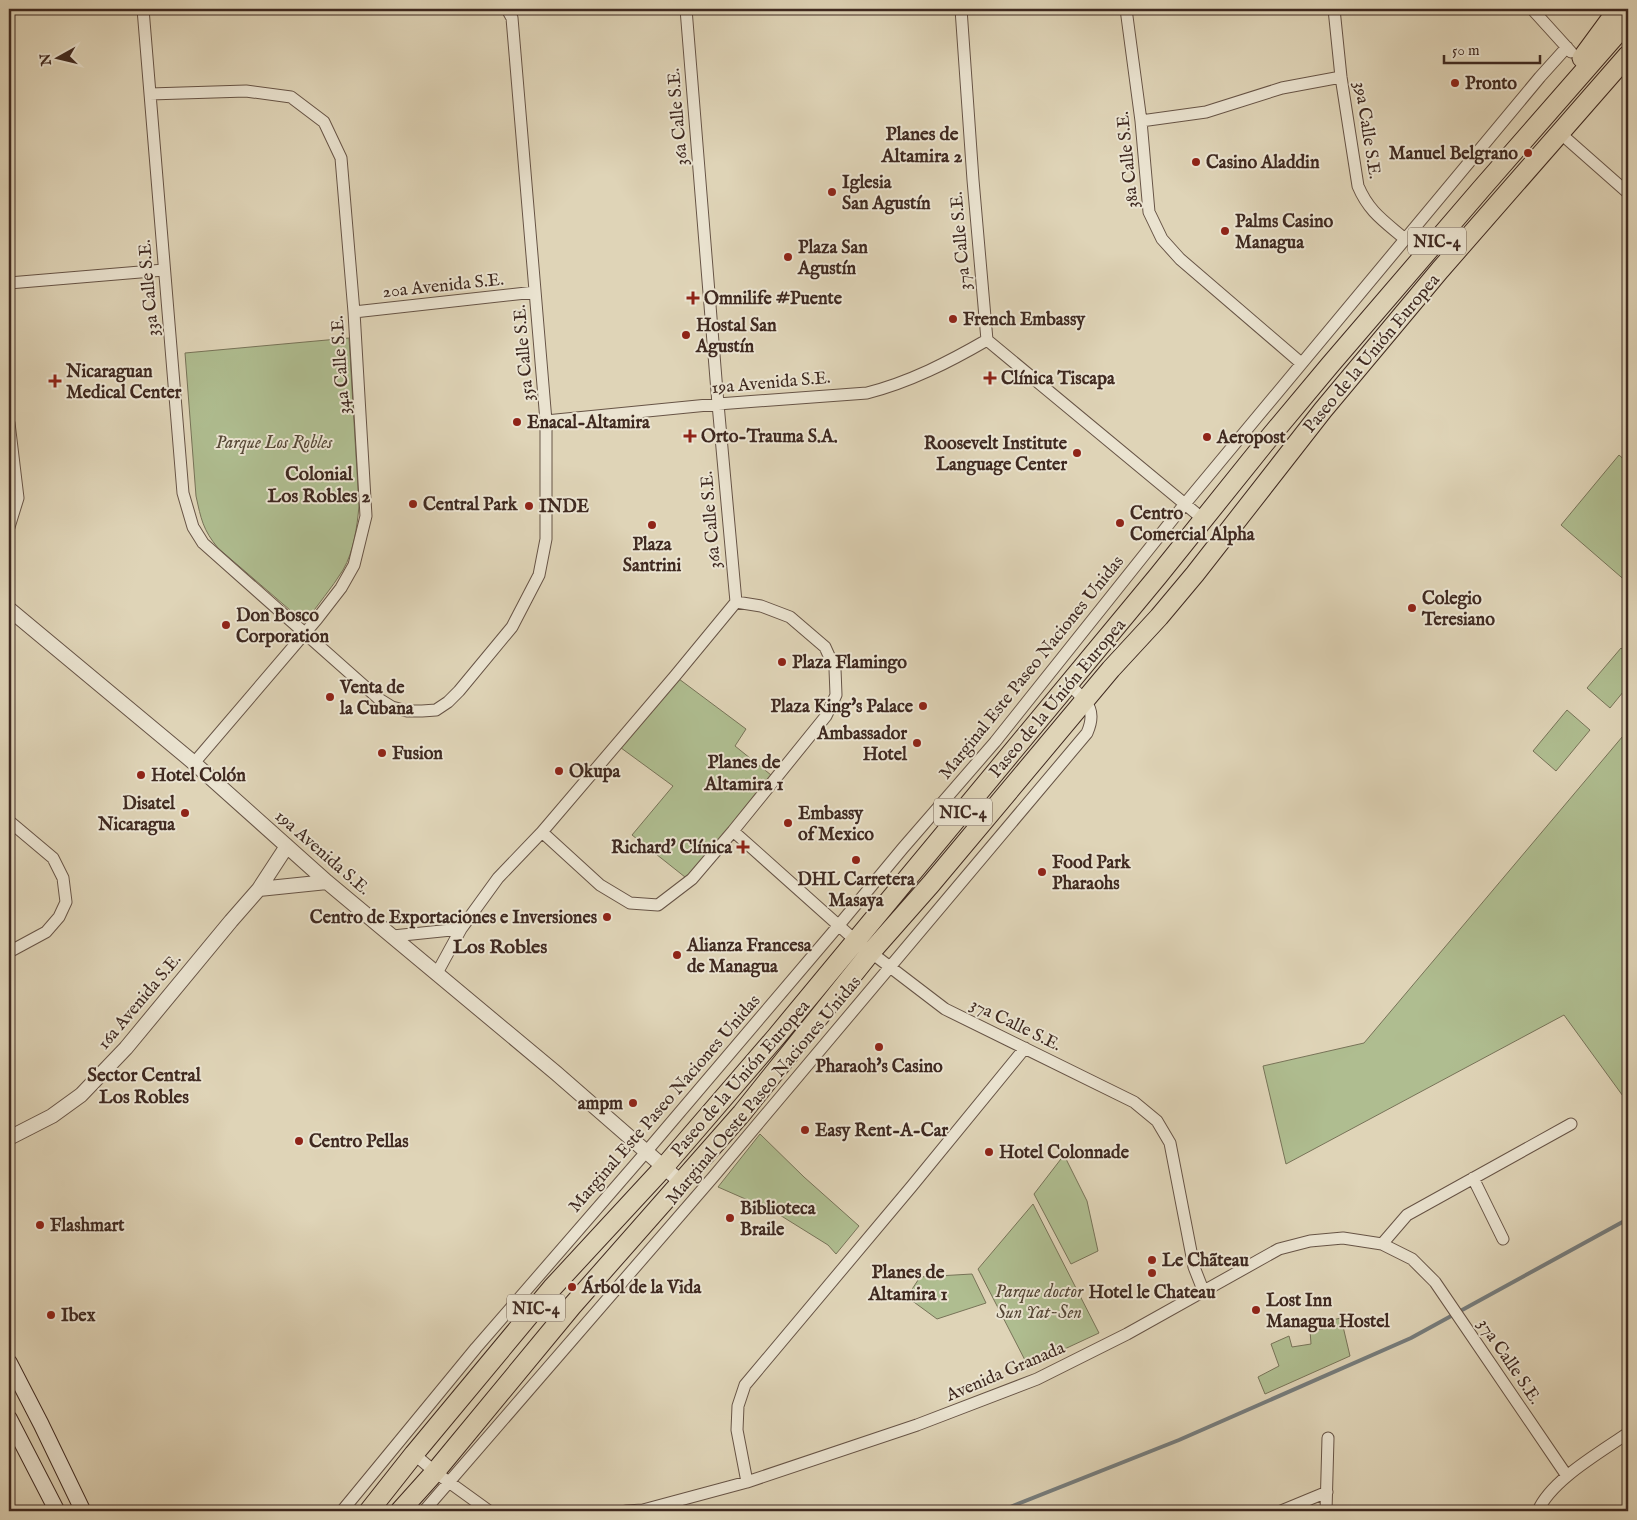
<svg xmlns="http://www.w3.org/2000/svg" width="1637" height="1520" font-family="'IM FELL English',serif">
  <style>
    .green { fill: #afbd90; stroke: #777358 }
    .lines { fill: none; stroke-linecap: round; stroke-linejoin: round }
    .stream { stroke: #767d7d; stroke-width: 4 }
    .minor-casing { stroke: #675446; stroke-width: 13 }
    .tertiary-casing { stroke: #675446; stroke-width: 16 }
    .secondary-casing { stroke: #3f2920; stroke-width: 17 }
    .trunk-casing { stroke: #3f2920; stroke-width: 21 }
    .minor { stroke: #eae3d0; stroke-width: 11 }
    .tertiary { stroke: #eae3d0; stroke-width: 14 }
    .secondary { stroke: #eae3d0; stroke-width: 15 }
    .trunk { stroke: #dfd4b7; stroke-width: 19 }
    .poi-dot { fill: #8f2418; stroke: #eae3d0; stroke-width: 2 }
    .labels { text-anchor: middle; stroke-width: 4; stroke-linejoin: round; paint-order: stroke }
    .shield { fill: #eae3d0; stroke: #726155; stroke-width: 1 }
    .shield-label { font-size: 16px; font-weight: bold; fill: #3f2920 }
    .poi-label { font-size: 18px; font-weight: bold; fill: #3f2920; stroke: #eae3d0; text-anchor: start }
    .street-label { font-size: 18px; fill: #3f2920; stroke: #eae3d0 }
    .park-label { font-size: 18px; font-style: italic; fill: #554736; stroke: #eae3d0 }
    .neighbourhood-label { font-size: 19px; font-weight: bold; fill: #3f2920; stroke: #eae3d0 }
    .quarter-label { font-size: 20px; font-weight: bold; fill: #3f2920; stroke: #eae3d0 }
  </style>
  <rect width="100%" height="100%" fill="#dfd4b7"/>
  <filter id="stains"><feTurbulence type="fractalNoise" baseFrequency=".004" numOctaves="4"/><feColorMatrix values="0 0 0 0 .2 0 0 0 0 .09 0 0 0 0 .02 0 0 0 .5 -.17"/></filter>
  <radialGradient id="worn" r=".72"><stop offset=".6" stop-color="#630" stop-opacity="0"/><stop offset="1" stop-color="#630" stop-opacity=".3"/></radialGradient>
  <path class="green" d="M349 338 359 506C357 527 354 551 343 570 332 588 317 605 305 623L218 548C203 530 201 519 196 496L185 353Z
    M1619 455 1628 463V583L1561 525Z
    M1621 648 1628 654V686L1610 708 1587 688Z
    M675 676 746 729 735 746 776 779 690 881 632 835 673 786 617 745Z
    M1567 710 1590 730 1556 771 1533 751Z
    M1628 730V1103L1564 1015 1286 1164 1263 1066 1364 1043Z
    M760 1134 804 1177 859 1226 836 1254 828 1245 775 1212 718 1187Z
    M1064 1155 1087 1201 1098 1251 1071 1264 1034 1194Z
    M1033 1204 1099 1333 1028 1366 978 1269Z
    M972 1274 986 1303 937 1319 907 1297 920 1277Z
    M1341 1318 1350 1356 1265 1394 1258 1377 1279 1366 1271 1344 1289 1336 1292 1347 1311 1344 1310 1330 1323 1329V1322Z"/>
  <g class="lines">
    <path class="stream" d="M1000 1511 1179 1440 1411 1338 1628 1219"/>
    <g class="minor-casing">
      <path id="minor" d="M143 9 183 493 193 527 203 543 379 699 392 707 407 711H422L436 710 448 702 459 691 512 627 539 575 546 539V421L512 18 507 9
        M961 9 973 180 987 340 1203 519
        M1126 9 1141 121 1149 212 1162 239 1180 259 1301 363
        M1334 9 1341 77 1358 186C1369 212 1384 221 1405 239
        M1532 9 1571 52
        M150 94 246 91 291 97 324 122 341 158 354 312 366 516 354 565 341 588 317 619 194 763
        M1141 121 1206 112 1282 88 1341 77
        M1560 133 1628 193
        M9 283 164 270
        M354 312 535 292
        M546 421 718 404 867 393C910 382 949 362 987 340
        M9 423 18 498 9 527
        M9 821 53 858 63 878 66 902 59 917 46 932 9 952
        M733 831 856 941 945 1009 1134 1102 1157 1121 1170 1143 1194 1267 1203 1290
        M542 832 600 885 630 903 658 905 692 879 733 831 826 716 836 695 835 669 825 647 790 617 761 606 736 602
        M393 936 461 929
        M437 973 461 929 498 878 542 832 675 676 736 602 718 404 686 9
        M1473 1178 1503 1239
        M1382 1244 1407 1215 1571 1124
        M414 1454 435 1472 489 1511
        M747 1482 737 1430 738 1406 745 1385 912 1186 1025 1048
        M342 1511 476 1348 646 1152 839 925 903 848 995 742 1184 505 1540 77 1567 47
        M424 1511 714 1176 1087 733C1098 708 1085 701 1069 684
        M626 1511 643 1510 747 1482 917 1425 1037 1379 1127 1334 1279 1249 1310 1241 1343 1238 1382 1244 1412 1259 1435 1282 1567 1476
        M1281 1511 1327 1492
        M1326 1511 1328 1438
        M1538 1511C1551 1480 1601 1452 1628 1433"/>
    </g>
    <g class="tertiary-casing">
      <path id="tertiary" d="M9 609 194 763 327 882 556 1073 681 1182
        M259 889 327 882
        M9 1138 52 1116 81 1095 126 1048 231 921 259 889 287 846"/>
    </g>
    <g class="secondary-casing">
      <path id="secondary" d="M9 1362 41 1424 83 1511
        M9 1418 57 1511"/>
    </g>
    <g class="trunk-casing">
      <path id="trunk" d="M1582 58 1618 9
        M369 1511 414 1454 552 1288 664 1167 776 1037 1158 576 1264 444 1330 365 1482 188 1628 21
        M400 1511 435 1472 572 1306 742 1113 871 952 931 884 1111 669 1159 617 1195 574 1323 410 1440 270 1628 55"/>
    </g>
    <use href="#minor" class="minor"/>
    <use href="#tertiary" class="tertiary"/>
    <use href="#secondary" class="secondary"/>
    <use href="#trunk" class="trunk"/>
  </g>
  <g class="poi-dot">
    <circle cx="1455" cy="83" r="5"/>
    <circle cx="1528" cy="153" r="5"/>
    <circle cx="1196" cy="162" r="5"/>
    <circle cx="832" cy="192" r="5"/>
    <circle cx="1225" cy="231" r="5"/>
    <circle cx="788" cy="257" r="5"/>
    <path d="M690.5 290.5h5v5h5v5h-5v5h-5v-5h-5v-5h5z"/>
    <circle cx="953" cy="319" r="5"/>
    <circle cx="686" cy="335" r="5"/>
    <path d="M987.5 370.5h5v5h5v5h-5v5h-5v-5h-5v-5h5z"/>
    <path d="M52.5 373.5h5v5h5v5h-5v5h-5v-5h-5v-5h5z"/>
    <circle cx="517" cy="422" r="5"/>
    <path d="M687.5 428.5h5v5h5v5h-5v5h-5v-5h-5v-5h5z"/>
    <circle cx="1207" cy="437" r="5"/>
    <circle cx="1077" cy="453" r="5"/>
    <circle cx="413" cy="504" r="5"/>
    <circle cx="529" cy="506" r="5"/>
    <circle cx="1120" cy="523" r="5"/>
    <circle cx="652" cy="525" r="5"/>
    <circle cx="1412" cy="608" r="5"/>
    <circle cx="226" cy="625" r="5"/>
    <circle cx="782" cy="662" r="5"/>
    <circle cx="330" cy="697" r="5"/>
    <circle cx="923" cy="706" r="5"/>
    <circle cx="917" cy="743" r="5"/>
    <circle cx="382" cy="753" r="5"/>
    <circle cx="559" cy="771" r="5"/>
    <circle cx="141" cy="775" r="5"/>
    <circle cx="185" cy="813" r="5"/>
    <circle cx="788" cy="823" r="5"/>
    <path d="M740.5 839.5h5v5h5v5h-5v5h-5v-5h-5v-5h5z"/>
    <circle cx="856" cy="860" r="5"/>
    <circle cx="1042" cy="872" r="5"/>
    <circle cx="607" cy="917" r="5"/>
    <circle cx="677" cy="955" r="5"/>
    <circle cx="879" cy="1047" r="5"/>
    <circle cx="633" cy="1103" r="5"/>
    <circle cx="805" cy="1130" r="5"/>
    <circle cx="299" cy="1141" r="5"/>
    <circle cx="989" cy="1152" r="5"/>
    <circle cx="730" cy="1218" r="5"/>
    <circle cx="40" cy="1225" r="5"/>
    <circle cx="1152" cy="1260" r="5"/>
    <circle cx="1152" cy="1273" r="5"/>
    <circle cx="572" cy="1287" r="5"/>
    <circle cx="1256" cy="1310" r="5"/>
    <circle cx="51" cy="1315" r="5"/>
  </g>
  <g class="labels">
    <g class="shield">
      <rect x="1408" y="227.5" width="58" height="27" rx="4"/>
      <rect x="934" y="798.5" width="58" height="27" rx="4"/>
      <rect x="507" y="1294.5" width="58" height="27" rx="4"/>
    </g>
    <g class="shield-label">
      <text x="1437" y="247">NIC-4</text>
      <text x="963" y="818">NIC-4</text>
      <text x="536" y="1314">NIC-4</text>
    </g>
    <g class="poi-label">
      <text x="1465" y="89">Pronto</text>
      <text x="1518" y="159" text-anchor="end">Manuel Belgrano</text>
      <text x="1206" y="168">Casino Aladdin</text>
      <text x="842" y="188">Iglesia<tspan x="842" dy="21">San Agustín</tspan></text>
      <text x="1235" y="227">Palms Casino<tspan x="1235" dy="21">Managua</tspan></text>
      <text x="798" y="253">Plaza San<tspan x="798" dy="21">Agustín</tspan></text>
      <text x="704" y="304">Omnilife #Puente</text>
      <text x="963" y="325">French Embassy</text>
      <text x="696" y="331">Hostal San<tspan x="696" dy="21">Agustín</tspan></text>
      <text x="66" y="377">Nicaraguan<tspan x="66" dy="21">Medical Center</tspan></text>
      <text x="1001" y="384">Clínica Tiscapa</text>
      <text x="527" y="428">Enacal-Altamira</text>
      <text x="701" y="442">Orto-Trauma S.A.</text>
      <text x="1217" y="443">Aeropost</text>
      <text x="1067" y="449" text-anchor="end">Roosevelt Institute<tspan x="1067" dy="21">Language Center</tspan></text>
      <text x="423" y="510">Central Park</text>
      <text x="539" y="512">INDE</text>
      <text x="1130" y="519">Centro<tspan x="1130" dy="21">Comercial Alpha</tspan></text>
      <text x="652" y="550" text-anchor="middle">Plaza<tspan x="652" dy="21">Santrini</tspan></text>
      <text x="1422" y="604">Colegio<tspan x="1422" dy="21">Teresiano</tspan></text>
      <text x="236" y="621">Don Bosco<tspan x="236" dy="21">Corporation</tspan></text>
      <text x="792" y="668">Plaza Flamingo</text>
      <text x="340" y="693">Venta de<tspan x="340" dy="21">la Cubana</tspan></text>
      <text x="913" y="712" text-anchor="end">Plaza King's Palace</text>
      <text x="907" y="739" text-anchor="end">Ambassador<tspan x="907" dy="21">Hotel</tspan></text>
      <text x="392" y="759">Fusion</text>
      <text x="569" y="777">Okupa</text>
      <text x="151" y="781">Hotel Colón</text>
      <text x="175" y="809" text-anchor="end">Disatel<tspan x="175" dy="21">Nicaragua</tspan></text>
      <text x="798" y="819">Embassy<tspan x="798" dy="21">of Mexico</tspan></text>
      <text x="732" y="853" text-anchor="end">Richard' Clínica</text>
      <text x="1052" y="868">Food Park<tspan x="1052" dy="21">Pharaohs</tspan></text>
      <text x="856" y="885" text-anchor="middle">DHL Carretera<tspan x="856" dy="21">Masaya</tspan></text>
      <text x="597" y="923" text-anchor="end">Centro de Exportaciones e Inversiones</text>
      <text x="687" y="951">Alianza Francesa<tspan x="687" dy="21">de Managua</tspan></text>
      <text x="879" y="1072" text-anchor="middle">Pharaoh's Casino</text>
      <text x="623" y="1109" text-anchor="end">ampm</text>
      <text x="815" y="1136">Easy Rent-A-Car</text>
      <text x="309" y="1147">Centro Pellas</text>
      <text x="999" y="1158">Hotel Colonnade</text>
      <text x="740" y="1214">Biblioteca<tspan x="740" dy="21">Braile</tspan></text>
      <text x="50" y="1231">Flashmart</text>
      <text x="1162" y="1266">Le Chãteau</text>
      <text x="582" y="1293">Árbol de la Vida</text>
      <text x="1152" y="1298" text-anchor="middle">Hotel le Chateau</text>
      <text x="1266" y="1306">Lost Inn<tspan x="1266" dy="21">Managua Hostel</tspan></text>
      <text x="61" y="1321">Ibex</text>
    </g>
    <g class="street-label">
      <text transform="translate(677 117) rotate(-95)" y="6">36a Calle S.E.</text>
      <text transform="translate(1368 130) rotate(81)" y="6">39a Calle S.E.</text>
      <text transform="translate(1127 160) rotate(-96)" y="6">38a Calle S.E.</text>
      <text transform="translate(960 241) rotate(-95)" y="6">37a Calle S.E.</text>
      <text transform="translate(443 285) rotate(-6)" y="6">20a Avenida S.E.</text>
      <text transform="translate(148 288) rotate(-95)" y="6">33a Calle S.E.</text>
      <text transform="translate(523 353) rotate(-95)" y="6">35a Calle S.E.</text>
      <text transform="translate(1371 353) rotate(-50)" y="6">Paseo de la Unión Europea</text>
      <text transform="translate(340 365) rotate(-94)" y="6">34a Calle S.E.</text>
      <text transform="translate(771 382) rotate(-5)" y="6">19a Avenida S.E.</text>
      <text transform="translate(710 520) rotate(-95)" y="6">36a Calle S.E.</text>
      <text transform="translate(1031 667) rotate(-51)" y="6">Marginal Este Paseo Naciones Unidas</text>
      <text transform="translate(1057 698) rotate(-50)" y="6">Paseo de la Unión Europea</text>
      <text transform="translate(323 852) rotate(41)" y="6">19a Avenida S.E.</text>
      <text transform="translate(139 1001) rotate(-50)" y="6">16a Avenida S.E.</text>
      <text transform="translate(1016 1024) rotate(26)" y="6">37a Calle S.E.</text>
      <text transform="translate(740 1078) rotate(-49)" y="6">Paseo de la Unión Europea</text>
      <text transform="translate(763 1090) rotate(-50)" y="6">Marginal Oeste Paseo Naciones Unidas</text>
      <text transform="translate(664 1103) rotate(-49)" y="6">Marginal Este Paseo Naciones Unidas</text>
      <text transform="translate(1510 1361) rotate(56)" y="6">37a Calle S.E.</text>
      <text transform="translate(1005 1371) rotate(-23)" y="6">Avenida Granada</text>
    </g>
    <g class="park-label">
      <text x="274" y="448">Parque Los Robles</text>
      <text x="1039" y="1297">Parque doctor<tspan x="1039" dy="21">Sun Yat-Sen</tspan></text>
    </g>
    <g class="neighbourhood-label">
      <text x="922" y="140">Planes de<tspan x="922" dy="22">Altamira 2</tspan></text>
      <text x="319" y="480">Colonial<tspan x="319" dy="22">Los Robles 2</tspan></text>
      <text x="744" y="768">Planes de<tspan x="744" dy="22">Altamira 1</tspan></text>
      <text x="144" y="1081">Sector Central<tspan x="144" dy="22">Los Robles</tspan></text>
      <text x="908" y="1278">Planes de<tspan x="908" dy="22">Altamira 1</tspan></text>
    </g>
    <g class="quarter-label">
      <text x="500" y="953">Los Robles</text>
    </g>
  </g>
  <rect width="1637" height="1520" fill="none" stroke="#dfd4b7" stroke-width="30"/>
  <rect x="10" y="10" width="1617" height="1500" fill="none" stroke="#3f2920" stroke-width="2.5"/>
  <rect x="15" y="15" width="1607" height="1490" fill="none" stroke="#3f2920"/>
  <g transform="translate(58 58) rotate(262)" stroke="#eae3d0" stroke-width="4" paint-order="stroke">
  <path d="M0-4L9 19L0 12L-9 19Z" fill="#3f2920"/>
  <text y="-8" font-size="14" font-weight="bold" text-anchor="middle" fill="#3f2920">N</text>
  </g>
  <path d="M1444 55v8h96v-8" fill="none" stroke="#3f2920" stroke-width="2.5"/>
  <text x="1452" y="55" font-size="15" fill="#3f2920" stroke="#eae3d0" stroke-width="4" paint-order="stroke">50 m</text>
  <rect width="100%" height="100%" filter="url(#stains)"/>
  <rect width="100%" height="100%" fill="url(#worn)"/>
</svg>
